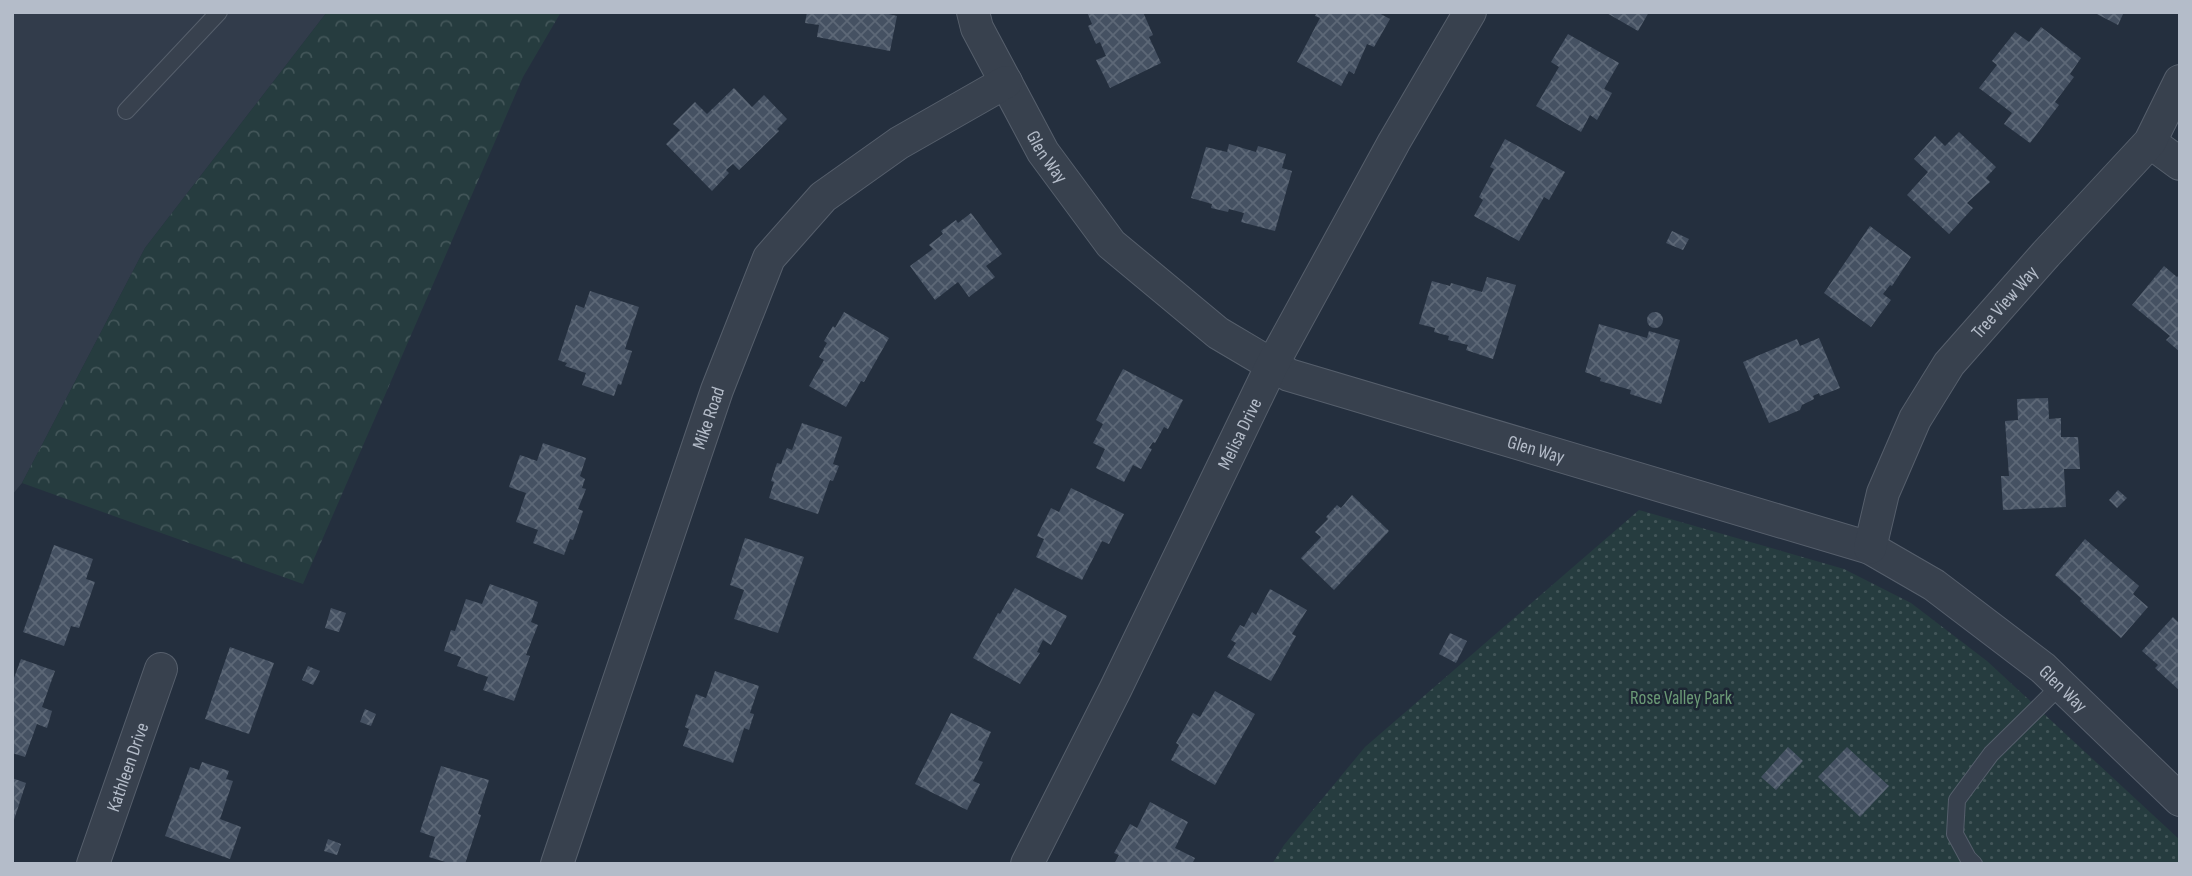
<svg xmlns="http://www.w3.org/2000/svg" width="2192" height="876" font-family="'Sofia Sans Condensed',sans-serif">
  <style>
    .airport { fill: #323c4b }
    .forest { fill: url(#forest-crowns) }
    .park { fill: url(#park-dots) }
    .building { fill: url(#building-cross-hatch) }
    .lines { fill: none; stroke-linecap: round; stroke-linejoin: round }
    .lane-casing { stroke: #565f6c; stroke-width: 18 }
    .street-casing { stroke: #565f6c; stroke-width: 34 }
    .lane { stroke: #38414e; stroke-width: 16 }
    .street { stroke: #38414e; stroke-width: 32 }
    .labels { text-anchor: middle; stroke-width: 5; stroke-linejoin: round; paint-order: stroke }
    .street-label { font-size: 19px; fill: #b4bcc9; stroke: #1d2633 }
    .park-label { font-size: 19px; fill: #6b9a76; stroke: #1d2633 }
  </style>
  <defs>
    <pattern id="forest-crowns" width="20" height="18" patternUnits="userSpaceOnUse" patternTransform="scale(1.75)"><rect width="20" height="18" fill="#263c3f"/><path d="M2 6a3 3 0 1 1 6 0M12 15a3 3 0 1 1 6 0" fill="none" stroke="#435659"/></pattern>
    <pattern id="park-dots" width="8" height="8" patternUnits="userSpaceOnUse" patternTransform="scale(1.75)"><rect width="8" height="8" fill="#263c3f"/><path d="M2 2h.1M6 6h.1" fill="none" stroke="#435659" stroke-width="1.8" stroke-linecap="round"/></pattern>
    <pattern id="building-cross-hatch" width="8" height="8" patternUnits="userSpaceOnUse" patternTransform="scale(1.75)"><rect width="8" height="8" fill="#455162"/><path d="M0 0l8 8M0 8l8-8" fill="none" stroke="#5d6877"/></pattern>
  </defs>
  <rect width="100%" height="100%" fill="#242f3e"/>
  <path class="airport" d="M12 12H327L145 248 22 483 12 495Z"/>
  <path class="forest" d="M327 12H561L523 77 303 584 22 483 145 248Z"/>
  <path class="park" d="M1639 510 1844 569 1911 603 1987 661 2180 840V864H1272L1284 845 1365 747Z"/>
  <path class="building" d="M807 12H880L897 16 890 51 817 37 819 25 805 23Z
    M1087 12H1143L1153 35 1149 37 1161 63 1110 88 1096 60 1106 56 1100 42 1096 44 1088 26 1092 24Z
    M1317 12H1377L1390 19 1374 47 1367 44 1354 74 1349 71 1341 86 1297 62 1320 18 1315 16Z
    M1605 12H1649L1638 31Z
    M2093 12H2124L2118 25Z
    M2041 27 2081 58 2070 74 2074 77 2055 102 2059 105 2030 143 2004 124 2012 113 1979 88 1997 65 1992 61 2015 32 2029 42Z
    M1568 34 1619 63 1604 89 1612 93 1597 120 1590 115 1581 132 1536 106 1559 67 1551 62Z
    M734 88 752 107 764 95 787 119 777 129 779 131 739 170 733 164 726 170 729 173 712 191 666 144 680 130 673 124 695 102 707 114Z
    M1959 132 1996 167 1986 178 1990 182 1967 203 1973 208 1949 234 1907 195 1928 172 1914 159 1935 136 1945 146Z
    M1505 139 1565 172 1549 200 1544 197 1519 241 1474 216 1483 200 1479 197 1494 169 1490 167Z
    M1229 144 1256 152 1258 146 1286 154 1282 168 1292 171 1275 231 1241 222 1244 213 1229 209 1228 212 1211 208 1212 204 1191 198 1206 147 1227 152Z
    M971 213 1002 254 986 266 995 277 969 297 958 282 935 300 910 266 933 249 929 245 943 234 941 231 956 220 958 223Z
    M1870 226 1911 257 1892 286 1890 285 1883 294 1891 300 1871 327 1824 293Z
    M1672 231 1689 239 1683 250 1666 243Z
    M2164 266 2177 277 2180 274V352L2166 340 2170 336 2132 305Z
    M1487 277 1516 285 1493 359 1466 350 1468 345 1448 340 1449 336 1434 332 1435 328 1419 324 1432 281 1450 286 1451 283 1482 292Z
    M590 291 639 307 625 349 632 351 621 385 618 384 614 396 582 385 586 373 565 366 567 363 558 360 576 305 584 308Z
    M1647 320a8 8 0 1 1 16 0a8 8 0 1 1-16 0Z
    M844 312 889 338 864 382 861 381 846 407 809 386 824 360 819 357 827 343 824 341 833 326 835 328Z
    M1599 324 1647 338 1649 331 1680 340 1661 404 1630 394 1631 390 1600 381 1601 378 1585 372Z
    M1819 338 1840 388 1820 396 1819 393 1813 396 1814 399 1802 405 1800 410 1769 423 1743 362 1797 339 1800 346Z
    M1123 369 1183 400 1168 429 1164 427 1155 443 1153 442 1149 448 1152 449 1141 469 1133 465 1124 482 1096 468 1105 449 1093 443 1103 424 1096 420Z
    M2048 398 2049 419 2061 418V437H2078L2080 469H2064L2066 507 2003 510 2001 476H2009L2005 421 2018 420 2017 399Z
    M802 423 842 437 833 464 839 466 833 481 830 480 818 514 769 498 774 482 771 481 777 463 781 464 787 448 792 450Z
    M543 443 586 458 580 476 585 479 582 488 586 489 578 509 583 511 573 540 570 539 564 555 533 543 538 530 516 522 526 493 509 487 520 455 537 461Z
    M1071 488 1124 514 1109 544 1102 541 1082 580 1036 557 1044 539 1037 536 1051 508 1059 512Z
    M2118 490 2127 498 2117 508 2109 500Z
    M1352 495 1389 531 1334 590 1301 558 1321 537 1315 532 1328 519 1326 517 1337 505 1341 508Z
    M745 538 804 557 778 633 734 619 744 590 730 585Z
    M2085 539 2139 586 2133 594 2148 607 2121 638 2080 601 2082 599 2055 575Z
    M54 545 93 559 86 579 95 582 79 628 71 626 64 646 23 632Z
    M490 584 538 602 531 622 538 625 526 655 530 656 514 701 483 690 488 677 457 666 461 657 444 651 451 630 455 631 466 599 482 604Z
    M1015 588 1067 616 1051 645 1043 640 1037 652 1040 653 1020 684 973 658 998 613 1000 614Z
    M1270 589 1307 610 1292 634 1296 636 1271 681 1227 657 1236 643 1231 640 1240 625 1244 627 1252 612 1256 615Z
    M331 608 346 613 339 632 325 628Z
    M2173 617 2180 624V691L2155 668 2158 665 2142 651Z
    M1450 633 1467 641 1456 663 1439 654Z
    M230 647 274 663 249 734 205 719Z
    M21 659 55 671 42 707 52 711 47 728 37 724 25 757 12 753V678H14Z
    M308 666 320 671 313 685 302 680Z
    M715 671 759 686 750 713 754 714 749 730 744 728 733 763 683 746 689 729 685 727 696 694 706 698Z
    M1215 691 1255 714 1215 785 1171 760 1179 745 1176 743 1193 713 1200 717Z
    M365 709 376 714 371 726 360 722Z
    M951 713 991 732 978 760 983 762 973 781 980 784 967 810 915 784Z
    M1788 747 1803 761 1776 790 1761 777Z
    M1847 747 1889 786 1860 817 1818 777Z
    M202 762 229 771 226 779 233 781 220 819 241 827 230 859 165 836 190 767 199 770Z
    M441 766 489 780 478 814 481 815 465 864H452L429 857 435 837 420 832Z
    M12 778 26 783 13 823H12Z
    M1150 802 1188 822 1175 848 1195 858 1192 864H1114L1119 855 1114 853 1130 824 1137 828Z
    M328 839 341 844 337 855 324 851Z"/>
  <g class="lines">
    <g class="lane-casing">
      <path id="lane" d="M126 111 219 12
        M1974 864 1968 858 1955 834 1957 800 1991 754 2060 686"/>
    </g>
    <g class="street-casing">
      <g id="street">
        <path id="s1" d="M973 12 977 28 1043 152 1111 244 1218 333 1289 375 1870 548 1934 585 2043 668 2180 800"/>
        <path d="M2150 142 2180 164"/>
        <path id="s2" d="M1870 548 1883 493 1915 419 1949 364 2046 254 2150 142 2180 81"/>
        <path id="s3" d="M93 864 161 669"/>
        <path id="s4" d="M557 864 717 390 769 258 823 197 899 143 1006 82"/>
        <path id="s5" d="M1027 864 1116 688 1272 365 1394 142 1470 12"/>
      </g>
    </g>
    <use href="#lane" class="lane"/>
    <use href="#street" class="street"/>
  </g>
  <g class="labels">
    <g class="street-label">
      <text dy="7" stroke="none"><textPath href="#s1" startOffset="163">Glen Way</textPath></text>
      <text dy="7" stroke="none"><textPath href="#s2" startOffset="285">Tree View Way</textPath></text>
      <text dy="7" stroke="none"><textPath href="#s4" startOffset="471">Mike Road</textPath></text>
      <text dy="7" stroke="none"><textPath href="#s5" startOffset="480">Melisa Drive</textPath></text>
      <text dy="7" stroke="none"><textPath href="#s1" startOffset="751">Glen Way</textPath></text>
      <text dy="7" stroke="none"><textPath href="#s1" startOffset="1339">Glen Way</textPath></text>
      <text dy="7" stroke="none"><textPath href="#s3" startOffset="103">Kathleen Drive</textPath></text>
    </g>
    <g class="park-label">
      <text x="1681" y="704">Rose Valley Park</text>
    </g>
  </g>
  <rect width="2192" height="876" fill="none" stroke="#b4bcc9" stroke-width="28"/>
</svg>
